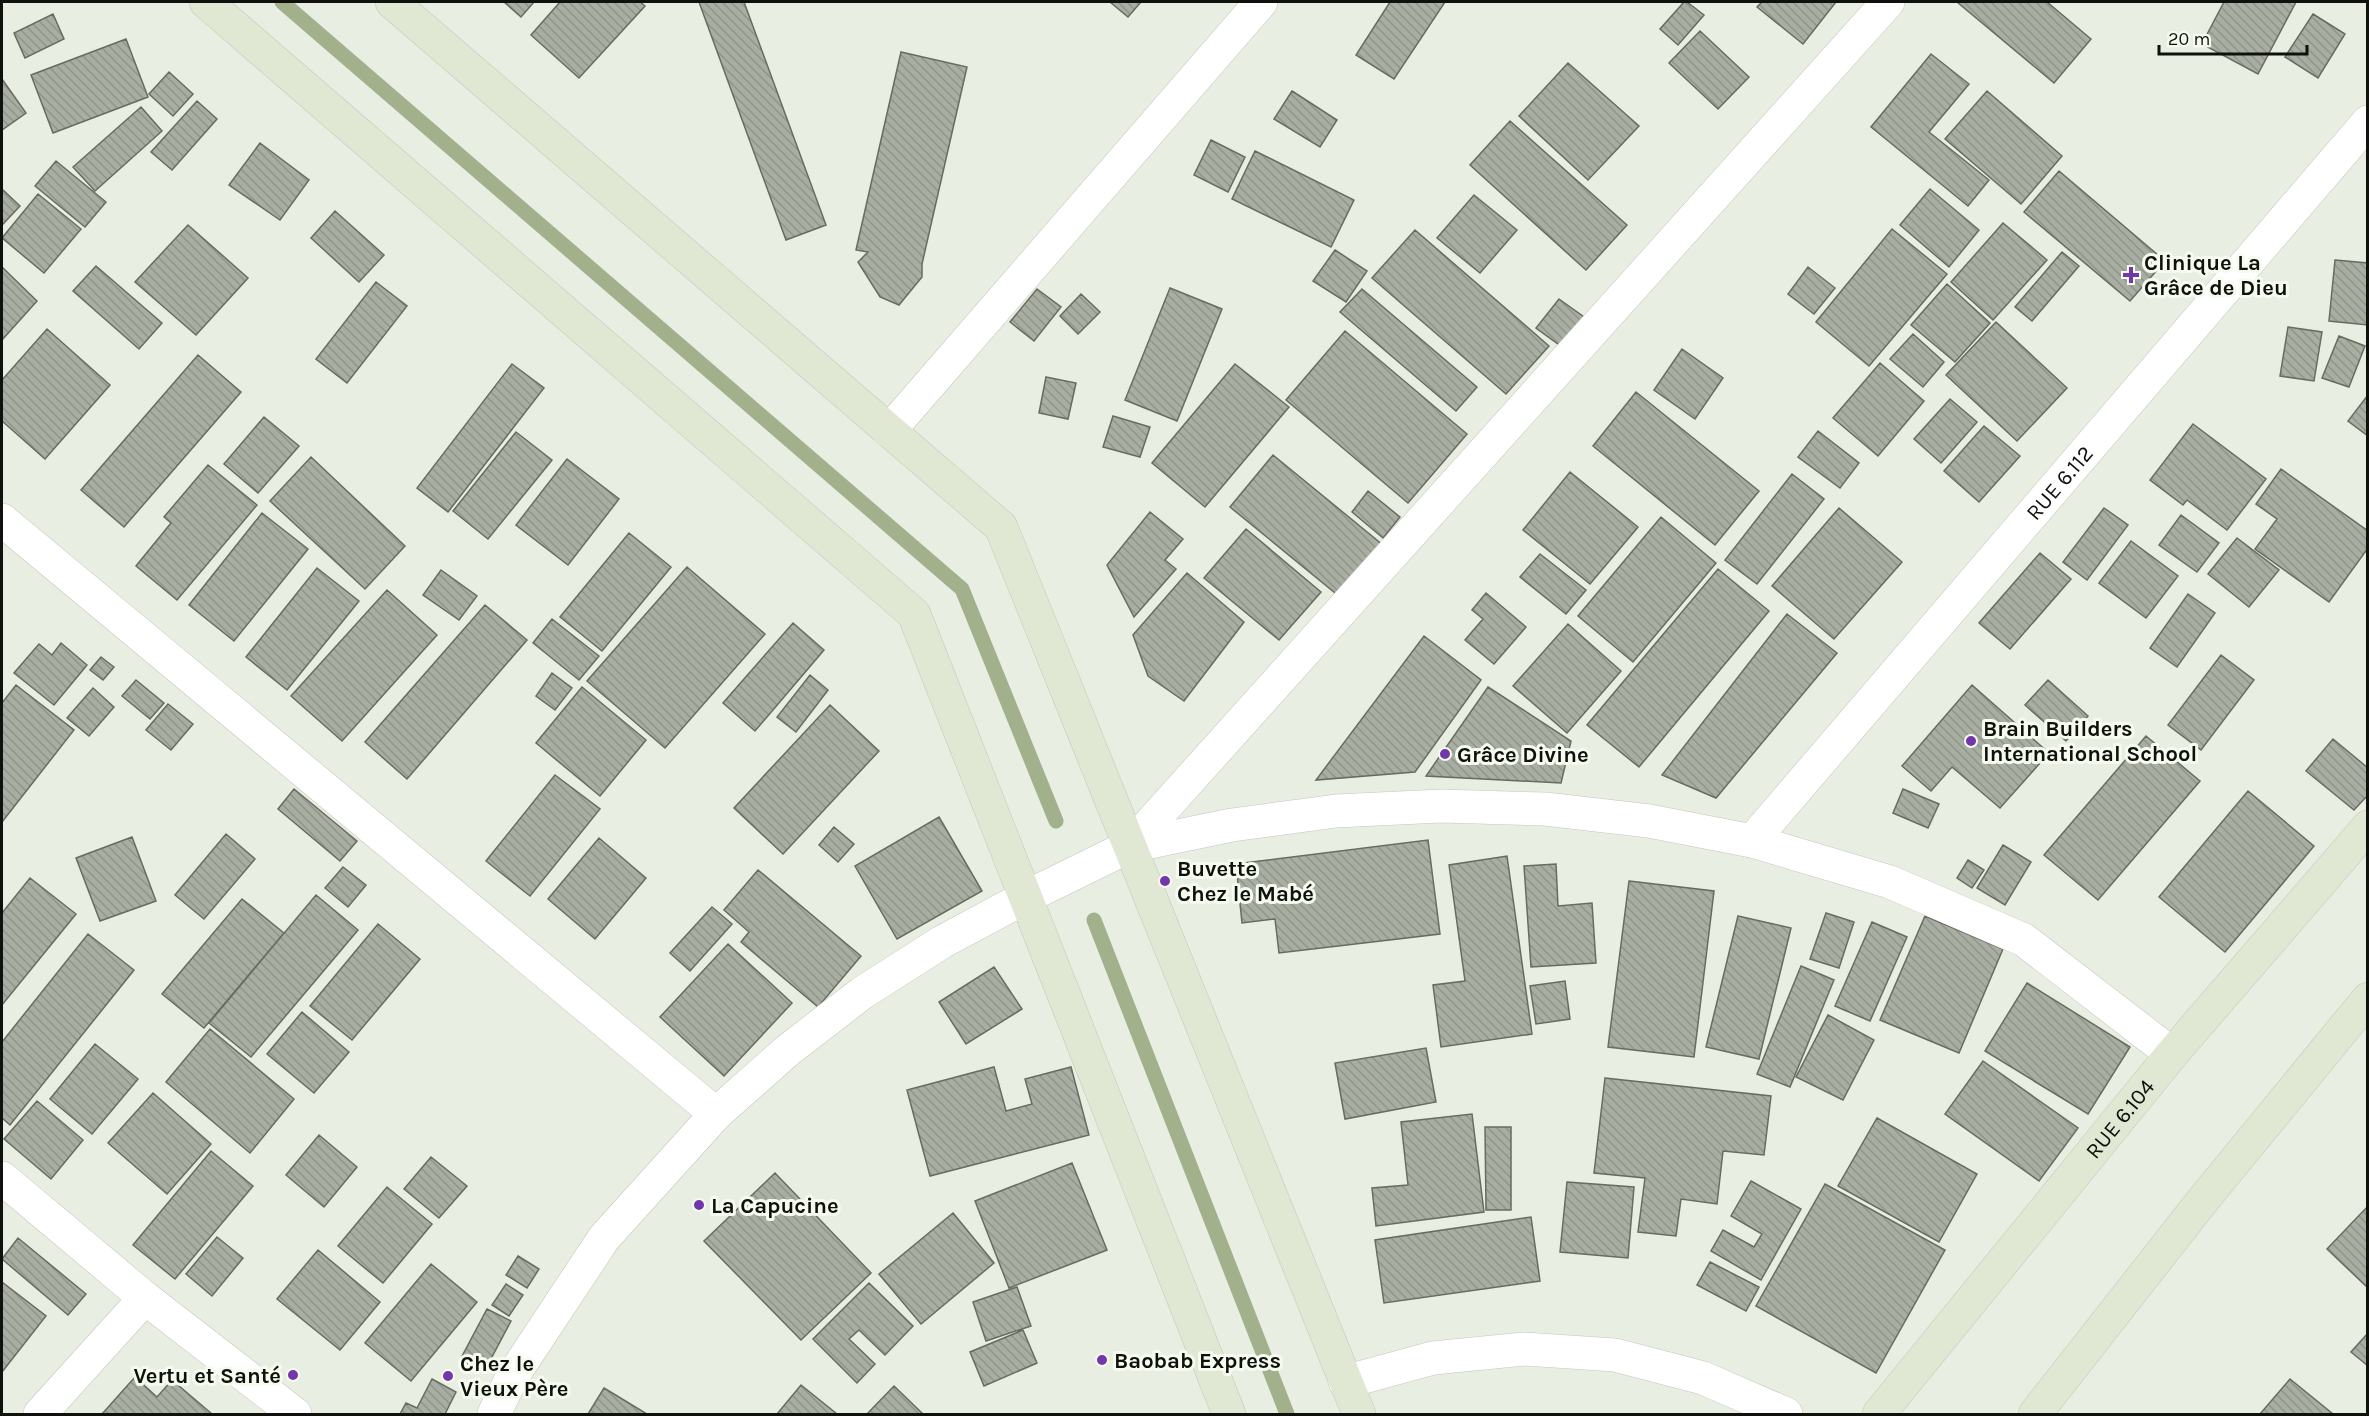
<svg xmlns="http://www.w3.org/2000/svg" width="2369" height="1416" font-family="Karla,sans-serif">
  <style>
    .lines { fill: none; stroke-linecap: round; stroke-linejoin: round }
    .stream { stroke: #a2b18b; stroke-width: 15 }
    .building { fill: url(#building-back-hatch); stroke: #676b61; stroke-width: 1.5 }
    .street-casing { stroke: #c2c7bb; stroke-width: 34 }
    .secondary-casing { stroke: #c2c7bb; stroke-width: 34 }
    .street { stroke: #fff; stroke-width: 33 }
    .secondary { stroke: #e0e7d2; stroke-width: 33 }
    .poi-dot { fill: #7436ab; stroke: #f6fbef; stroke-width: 2 }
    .labels { text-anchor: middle; stroke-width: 6; stroke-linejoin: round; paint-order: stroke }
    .poi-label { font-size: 22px; font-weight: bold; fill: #10110d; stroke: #f6fbef; text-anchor: start }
    .street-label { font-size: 22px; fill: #10110d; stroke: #f6fbef }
  </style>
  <defs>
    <pattern id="building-back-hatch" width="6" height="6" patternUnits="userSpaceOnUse" patternTransform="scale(1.5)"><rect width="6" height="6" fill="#a9aea2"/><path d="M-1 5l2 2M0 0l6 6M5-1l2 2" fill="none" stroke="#90958a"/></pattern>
  </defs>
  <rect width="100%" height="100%" fill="#e9eee2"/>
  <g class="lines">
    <path class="stream" d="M282 2 962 589 1056 821
      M1094 920 1287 1414"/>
  </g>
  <path class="building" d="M504 2H534L521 17Z
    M560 2H640L645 6 579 78 531 35Z
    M699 2H744L826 225 786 240Z
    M1110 2H1141L1128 17Z
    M1390 2H1445L1394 79 1356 55Z
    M1684 2H1687L1704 15 1678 45 1660 29Z
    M1762 2H1836L1803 44 1757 7Z
    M1957 2H2047L2091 39 2054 83Z
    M2224 2H2296L2258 74 2202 44Z
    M53 14 64 39 25 58 14 33Z
    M2313 14 2345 34 2318 78 2285 57Z
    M1700 31 1749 77 1718 109 1669 63Z
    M126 39 148 97 53 133 31 75Z
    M901 52 967 67 922 264V277L899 305 880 297 858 262 868 252 856 250Z
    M1931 54 1969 84 1929 132 1989 180 1968 206 1871 127Z
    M1568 63 1639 126 1588 180 1519 116Z
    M169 72 193 94 173 116 149 94Z
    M2 79 26 113 2 130Z
    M1292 91 1337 120 1320 147 1274 119Z
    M1987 91 2062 156 2021 204 1945 139Z
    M197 101 217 119 172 170 151 152Z
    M141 107 162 131 95 191 73 167Z
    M1510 121 1627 225 1586 270 1470 165Z
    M1211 140 1245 157 1228 192 1194 175Z
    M260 143 309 180 280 220 229 185Z
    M1255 151 1354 200 1331 247 1232 199Z
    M56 161 106 202 85 227 35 186Z
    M2059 171 2165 261 2130 301 2024 212Z
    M2 189 20 206 2 225Z
    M1930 189 1979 230 1949 267 1900 225Z
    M38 194 81 229 44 273 2 238Z
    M1474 195 1517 230 1480 273 1437 238Z
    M335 211 384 255 359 282 311 238Z
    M2003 223 2047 260 1993 320 1951 282Z
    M188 225 248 278 196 335 135 282Z
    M1892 229 1947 274 1869 366 1816 322Z
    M1415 230 1549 346 1506 394 1372 278Z
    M1335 250 1367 271 1346 302 1313 281Z
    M2062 252 2079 266 2032 321 2015 307Z
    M2335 260 2368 263V325L2329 321Z
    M96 266 162 323 139 349 73 291Z
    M2 267 37 301 2 340Z
    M1808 267 1835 288 1814 314 1788 294Z
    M376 282 407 306 347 383 316 359Z
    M1947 284 1990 323 1955 362 1911 325Z
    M1170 288 1222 309 1177 421 1125 400Z
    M1037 289 1061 307 1034 341 1010 322Z
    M1362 289 1477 387 1456 411 1340 312Z
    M1081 294 1100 312 1078 334 1060 316Z
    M1559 299 1584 317 1562 347 1536 328Z
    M1996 322 2067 388 2017 441 1946 375Z
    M2288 327 2322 332 2314 381 2280 376Z
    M47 329 110 385 45 459 2 421V380Z
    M1345 331 1467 434 1408 503 1286 400Z
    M1913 334 1944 362 1923 387 1890 359Z
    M2339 336 2365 346 2349 387 2322 378Z
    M1682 349 1723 378 1695 419 1654 390Z
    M198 355 241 392 124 527 81 490Z
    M1880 363 1924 401 1878 456 1833 418Z
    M512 364 544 388 448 512 417 488Z
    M1235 364 1289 407 1205 507 1152 463Z
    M1046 377 1076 383 1068 419 1039 413Z
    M1636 392 1759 491 1715 545 1593 446Z
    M2368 395V436L2348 421Z
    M1950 399 1977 422 1941 463 1914 439Z
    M1113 416 1150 427 1140 457 1103 447Z
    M264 417 299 446 258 493 224 464Z
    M2193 424 2266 479 2227 530 2187 500 2183 505 2150 480Z
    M1984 426 2020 456 1979 502 1944 471Z
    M1818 431 1859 463 1840 488 1798 457Z
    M516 432 552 460 488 539 453 511Z
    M1273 455 1383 545 1340 597 1230 507Z
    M311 457 405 546 365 589 270 501Z
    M567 459 619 499 568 565 516 525Z
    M208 465 257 505 177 600 136 566 171 523 164 517Z
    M2281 469 2368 531V548L2329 602 2255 549 2277 519 2256 504Z
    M1570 472 1638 527 1590 584 1523 530Z
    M1792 474 1824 499 1757 584 1725 560Z
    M1368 491 1400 517 1383 538 1352 512Z
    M1839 508 1902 562 1834 639 1772 586Z
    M2104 508 2128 525 2087 580 2063 562Z
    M1150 512 1183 539 1165 560 1176 569 1134 617 1107 565Z
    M262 513 308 549 234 641 189 605Z
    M2181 515 2219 543 2197 572 2159 545Z
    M1661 517 1716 563 1633 662 1578 616Z
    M1246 529 1321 592 1279 640 1204 578Z
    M629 533 671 567 602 651 560 617Z
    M2237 538 2279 570 2249 607 2208 574Z
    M2131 541 2178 576 2146 618 2099 583Z
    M2040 553 2071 579 2010 649 1979 623Z
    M1540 554 1586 590 1566 614 1520 577Z
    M687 567 765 634 665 748 587 681Z
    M317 568 359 601 287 690 246 657Z
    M1718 569 1769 611 1639 767 1587 725Z
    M441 570 477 596 459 620 423 595Z
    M1187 573 1244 622 1184 701 1148 676 1133 635Z
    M387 590 437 635 342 741 291 696Z
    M1486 593 1526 627 1494 664 1465 640 1483 619 1472 610Z
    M2188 594 2215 613 2177 667 2150 648Z
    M485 605 527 640 407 779 365 742Z
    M1787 614 1837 653 1716 798 1662 775Z
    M552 619 599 656 579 680 533 643Z
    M793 623 824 650 755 731 723 703Z
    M1568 624 1621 671 1567 733 1513 686Z
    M1424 636 1481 680 1415 772 1316 780Z
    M61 643 87 665 54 705 14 673 39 644 52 655Z
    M2221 655 2254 680 2201 750 2168 725Z
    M101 657 114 667 103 680 90 670Z
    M552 673 572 688 555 710 536 696Z
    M810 675 828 690 796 732 777 717Z
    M136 680 164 703 150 719 122 696Z
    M2048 680 2088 716 2066 741 2025 705Z
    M16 685 74 730 2 822V703Z
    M1972 685 2049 753 2000 808 1952 767 1931 791 1902 766Z
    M582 687 646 740 600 796 536 743Z
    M1488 687 1571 741 1561 783 1426 776Z
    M93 688 114 707 89 736 67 718Z
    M168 704 193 724 171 750 146 730Z
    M830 705 879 751 783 854 734 808Z
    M2146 736 2200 781 2098 900 2044 855Z
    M2333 739 2368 768V795L2354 810 2306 771Z
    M555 775 600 809 530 896 486 861Z
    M294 789 357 841 340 861 278 809Z
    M1903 789 1939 804 1928 828 1893 813Z
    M2248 791 2314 846 2225 952 2159 897Z
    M939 817 982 891 897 939 855 866Z
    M834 827 854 844 838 862 819 845Z
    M226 834 255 859 204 919 175 895Z
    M132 837 156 901 100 921 76 858Z
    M599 838 646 878 595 939 548 899Z
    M1428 840 1440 934 1279 953 1275 919 1242 923 1236 864Z
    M2003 845 2031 862 2005 905 1977 888Z
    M1507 856 1532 1034 1441 1047 1433 985 1465 981 1449 865Z
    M1968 860 1984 870 1972 888 1957 878Z
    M1556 864 1558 906 1592 903 1596 963 1531 967 1524 866Z
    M343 867 366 885 348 907 325 888Z
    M758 870 861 956 818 1007 741 942 749 932 724 910Z
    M30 878 76 914 2 1005V913Z
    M1629 881 1714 891 1694 1057 1608 1047Z
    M316 895 358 930 251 1057 209 1023Z
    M242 899 284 933 204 1028 162 994Z
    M712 907 732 924 690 971 670 953Z
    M1826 913 1854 922 1839 968 1810 959Z
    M1738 916 1791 928 1759 1059 1706 1047Z
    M1925 916 2003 949 1959 1053 1880 1020Z
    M1872 922 1907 937 1870 1021 1835 1006Z
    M378 924 420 959 352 1040 310 1006Z
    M88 934 134 970 10 1125 2 1118V1042Z
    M728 944 792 1003 724 1076 660 1017Z
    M1801 966 1834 980 1790 1087 1757 1074Z
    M994 967 1022 1009 966 1044 939 1002Z
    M1565 981 1570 1019 1536 1024 1530 986Z
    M2027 983 2130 1047 2088 1114 1985 1051Z
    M302 1012 349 1052 314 1093 267 1054Z
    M1828 1015 1874 1040 1843 1100 1796 1077Z
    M210 1029 294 1099 250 1153 166 1082Z
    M95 1044 138 1079 92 1134 50 1099Z
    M1426 1048 1436 1102 1345 1119 1335 1063Z
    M1983 1061 2078 1128 2039 1181 1945 1114Z
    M994 1067 1006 1111 1032 1104 1025 1079 1071 1067 1089 1135 930 1176 907 1090Z
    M1605 1078 1771 1096 1764 1155 1723 1151 1717 1204 1681 1199 1676 1236 1638 1232 1645 1178 1594 1173Z
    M153 1093 211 1144 167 1194 108 1143Z
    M37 1101 83 1140 51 1179 4 1139Z
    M1472 1114 1484 1212 1376 1226 1372 1188 1408 1185 1401 1122Z
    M1877 1118 1977 1174 1939 1242 1838 1186Z
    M1485 1127H1511V1210H1486Z
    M319 1135 357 1167 324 1207 286 1175Z
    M211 1151 253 1186 175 1279 133 1245Z
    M431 1157 467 1186 439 1218 404 1189Z
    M1072 1163 1107 1250 1009 1288 975 1201Z
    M775 1173 871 1273 801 1340 704 1241Z
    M1751 1181 1801 1209 1761 1280 1711 1251 1723 1230 1754 1247 1762 1234 1731 1216Z
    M1567 1182 1634 1187 1628 1258 1560 1252Z
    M1825 1184 1945 1250 1876 1373 1756 1306Z
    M387 1187 432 1224 383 1283 338 1246Z
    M2368 1206V1288L2327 1249Z
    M953 1213 994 1263 921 1324 879 1274Z
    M1531 1217 1540 1281 1384 1303 1375 1240Z
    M217 1237 243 1258 212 1296 186 1274Z
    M18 1238 86 1294 68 1315 2 1259Z
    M318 1250 380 1302 340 1350 277 1299Z
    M518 1256 539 1269 527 1288 506 1275Z
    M1710 1262 1759 1287 1746 1311 1697 1285Z
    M431 1264 477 1302 411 1381 365 1343Z
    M2 1282 46 1316 2 1372Z
    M869 1283 913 1326 885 1355 859 1330 849 1339 875 1364 857 1383 813 1339Z
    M506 1284 523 1295 509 1316 492 1305Z
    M1017 1287 1031 1326 986 1341 973 1302Z
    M487 1309 511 1321 484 1372 460 1360Z
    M1023 1330 1037 1363 984 1386 970 1352Z
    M2368 1333V1366L2351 1352Z
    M135 1377 157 1397 172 1380 212 1414H102Z
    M432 1379 456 1392 445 1414H400L406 1403 417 1408Z
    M2290 1379 2333 1414H2260Z
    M801 1385 837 1414H777Z
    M894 1386 923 1414H867Z
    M604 1388 647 1414H588Z"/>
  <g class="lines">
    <g class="street-casing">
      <g id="street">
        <path d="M889 431 1261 2"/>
        <path d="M2 520 716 1114"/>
        <path id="s1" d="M1752 841 2368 122"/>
        <path d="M1130 846 1888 2"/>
        <path d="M2 1178 145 1298 295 1414"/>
        <path d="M1345 1382 1433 1358 1524 1349 1615 1355 1703 1378 1786 1414"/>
        <path d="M40 1414 145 1298"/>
        <path d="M494 1414 512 1377 604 1238 716 1114 787 1051 862 993 942 942 1026 897 1130 846 1232 825 1336 811 1441 806 1545 809 1649 821 1752 841 1890 882 2024 940 2172 1054"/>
      </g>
    </g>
    <g class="secondary-casing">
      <g id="secondary">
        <path d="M206 2 914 614 1229 1414"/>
        <path d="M392 2 1001 527 1359 1414"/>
        <path id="s2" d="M1879 1414 2172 1054 2368 827"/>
        <path d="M2035 1414 2203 1200 2368 999"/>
      </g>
    </g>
    <use href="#street" class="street"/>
    <use href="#secondary" class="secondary"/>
  </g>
  <g class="poi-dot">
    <path d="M2128 266h6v6h6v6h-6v6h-6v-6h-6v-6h6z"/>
    <circle cx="1971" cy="741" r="6"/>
    <circle cx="1445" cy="754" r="6"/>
    <circle cx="1165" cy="881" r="6"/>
    <circle cx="699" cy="1205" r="6"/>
    <circle cx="1102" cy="1360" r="6"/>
    <circle cx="293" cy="1375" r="6"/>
    <circle cx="448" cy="1376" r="6"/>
  </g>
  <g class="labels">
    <g class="poi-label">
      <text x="2144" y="270">Clinique La<tspan x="2144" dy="25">Grâce de Dieu</tspan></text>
      <text x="1983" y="736">Brain Builders<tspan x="1983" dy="25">International School</tspan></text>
      <text x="1457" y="762">Grâce Divine</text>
      <text x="1177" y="876">Buvette<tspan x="1177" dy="25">Chez le Mabé</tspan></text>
      <text x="711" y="1213">La Capucine</text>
      <text x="1114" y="1368">Baobab Express</text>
      <text x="460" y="1371">Chez le<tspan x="460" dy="25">Vieux Père</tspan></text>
      <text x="281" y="1383" text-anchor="end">Vertu et Santé</text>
    </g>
    <g class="street-label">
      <text dy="8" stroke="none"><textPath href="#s1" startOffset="472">RUE 6.112</textPath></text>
      <text dy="8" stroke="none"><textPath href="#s2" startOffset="381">RUE 6.104</textPath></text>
    </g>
  </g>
  <rect width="2369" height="1416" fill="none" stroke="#10110d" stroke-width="6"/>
  <path d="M2159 45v9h148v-9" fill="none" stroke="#10110d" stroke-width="3"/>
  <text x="2168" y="45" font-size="18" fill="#10110d" stroke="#f6fbef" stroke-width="4.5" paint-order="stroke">20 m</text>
</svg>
